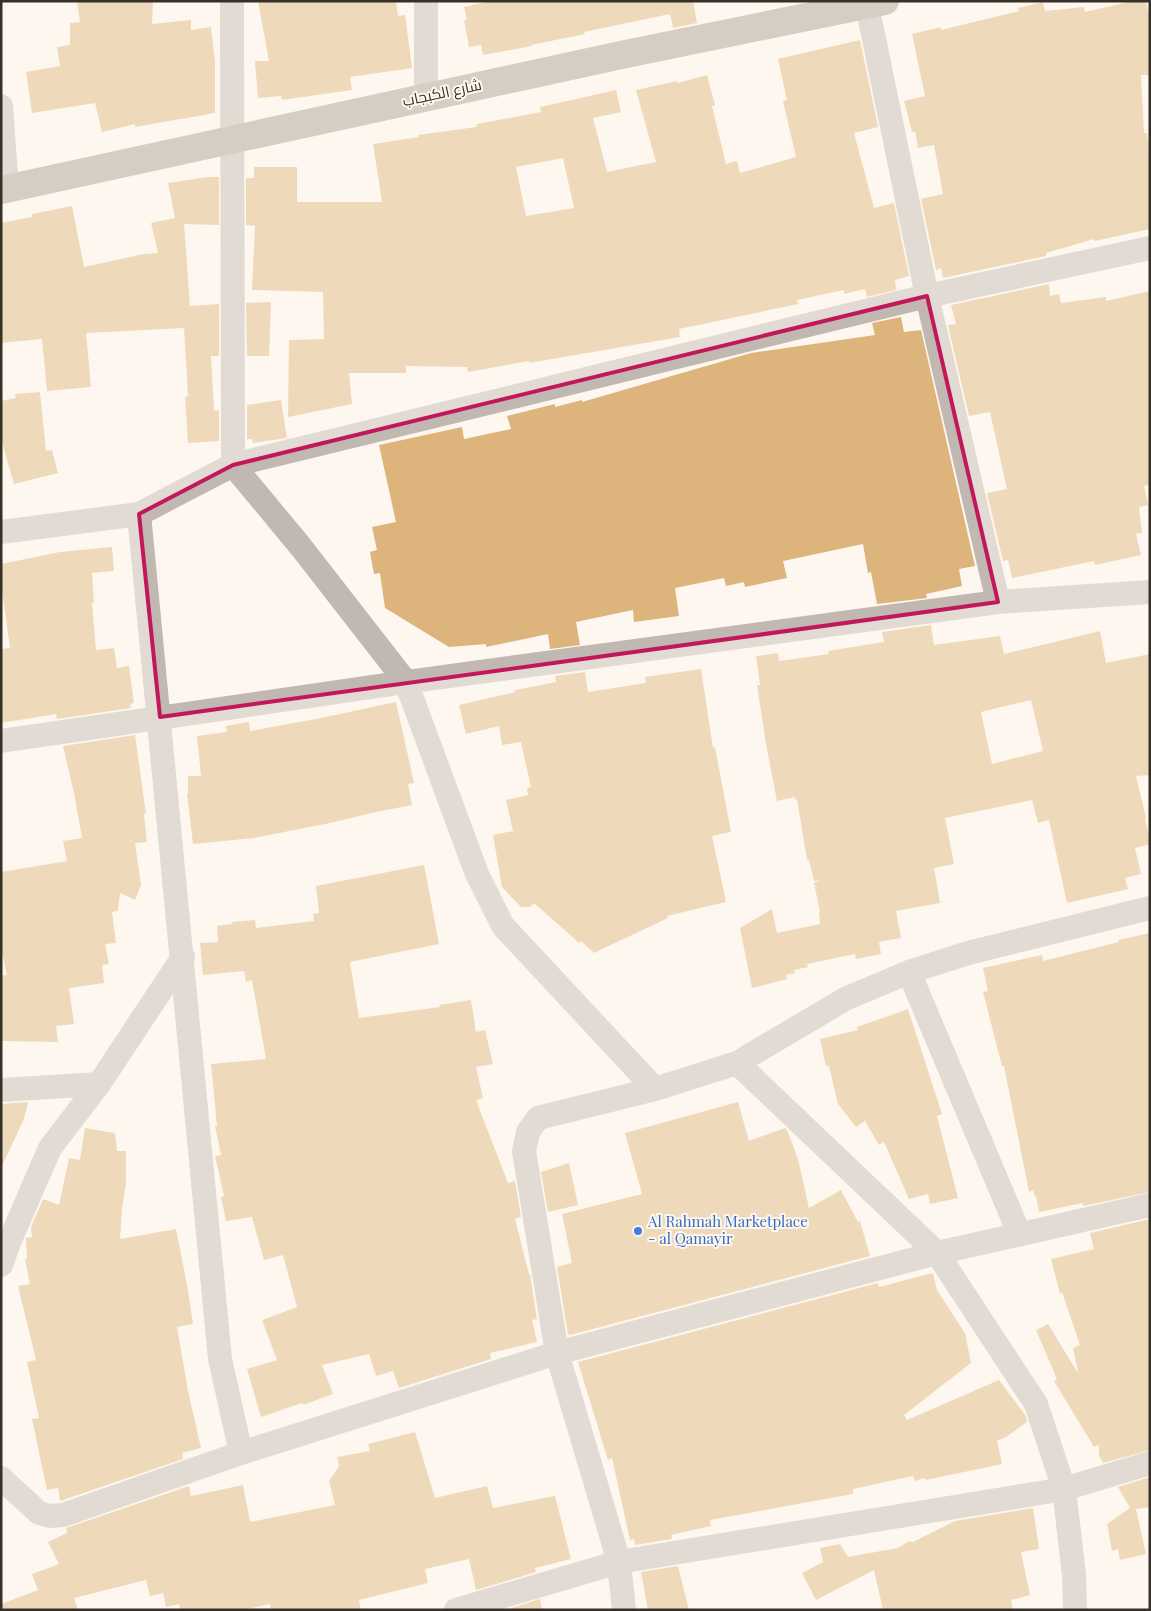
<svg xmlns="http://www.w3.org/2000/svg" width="1151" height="1611" font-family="'Playfair Display',Cairo,serif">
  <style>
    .building { fill: #ddb47c; fill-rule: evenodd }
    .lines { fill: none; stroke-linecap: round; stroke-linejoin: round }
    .minor { stroke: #c1b8b1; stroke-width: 24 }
    .secondary { stroke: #a6998f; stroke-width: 28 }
    .marked { fill: none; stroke: #c2185b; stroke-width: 4; stroke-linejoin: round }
    .shop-dot { fill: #3f7fe0; stroke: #fdf7ef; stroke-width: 2 }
    .labels { text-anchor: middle; stroke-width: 4; stroke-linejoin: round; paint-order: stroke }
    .street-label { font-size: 15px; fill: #363029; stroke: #fdf7ef }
    .shop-label { font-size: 15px; fill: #366cbe; stroke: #fdf7ef; text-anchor: start }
  </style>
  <rect width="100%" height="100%" fill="#fdf7ef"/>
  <path class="building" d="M77 1H153L152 24 191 20V30L211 27 215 61V113L135 127V124L102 132 95 103 32 113 26 72 60 66 57 47 70 45V23L80 22Z
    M258 1H396L398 16 405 15 412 68 350 77 352 90 282 100 281 96 258 98 255 61H269Z
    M491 1H693L697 23 673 28 670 14 584 32 585 34 531 45 532 46 483 55 481 45 469 47 464 20H467L464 7Z
    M1133 1H1146L1150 20V75H1141L1144 133H1147L1150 161V229L1095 241 1094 239 1046 253V256L943 278 941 268 936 270 921 199 943 194 934 145 918 148 915 131 912 132 904 101 925 96 912 34 941 27V30L1019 11 1018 8 1043 2 1045 11 1084 7 1085 12Z
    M860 40 878 127 854 133 874 208 894 203 909 276 895 280 896 290 867 297 865 289 844 294V290L797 300 798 304 679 329 680 337 529 363V361L468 372 467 367 406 366V373H349L352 404 288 417 289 340 324 339 323 292 252 290 255 226 246 225V178H254V167H297V202H382L373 144 419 137 418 135 476 127 477 124 541 112 540 107 616 90 621 112 593 118 607 172 656 162 636 90 677 81 678 83 707 75 715 105 712 106 726 164 737 161 740 173 796 157 783 101 787 100 778 59ZM563 158 574 208 526 216 516 167Z
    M207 177H219V225L184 224 190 306 219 304V356H211L214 411 219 410V441L188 443 185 397 188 396 184 328 86 333 91 387 47 391 42 339 1 343V223L32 217V214L72 206 84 267 144 254 158 253 151 223 175 218 168 183Z
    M1049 284 1050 296 1059 294 1061 303 1106 297V301L1150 291V485L1144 486 1148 505 1139 507 1142 533 1136 534 1141 555 1095 565 1094 561 1012 578 1008 560 1003 561 987 493 1007 489 990 412 969 416 948 325 956 324 951 305Z
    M271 302 269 356H247L246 303Z
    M901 317 904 332 921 330 975 566 959 569 962 586 926 594 927 598 877 604 871 572 868 573 863 544 783 561 787 578 745 587 744 582 726 586 724 578 675 588 679 616 634 622 633 610 576 622 580 645 550 649 548 634 486 647V644L449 647 385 608 380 573 374 574 370 552 377 550 372 527 396 522 379 445 462 427 464 439 511 429 507 416 555 404V407L582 400V402L751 353 875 335 872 323Z
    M40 392 46 451 52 450 58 473 14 484 1 439V401L16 398 15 394Z
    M281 400 287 438 253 443 252 439H247V405Z
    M112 547 114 571 92 573 94 603H92L96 650 114 648 117 668 129 666 134 703 130 704 131 708 57 719 56 714 1 723V649L10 648 1 582V564L60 552Z
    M931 625 934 645 1000 636 1004 654 1100 631 1106 663 1150 654V775L1136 776 1146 818H1145L1150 842V844L1135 848 1141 874 1125 878 1128 889 1067 903 1049 820 1038 823 1032 800 945 818 954 864 934 868 940 903 896 911 901 938 879 942 881 954 856 959 855 954 807 964 808 967 794 970 795 973 786 975 787 979 752 988 740 928 772 909 777 933 820 924 819 912H820L814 883 820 880 814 881 809 860H807L797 799 795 800V797L777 801 766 744 757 685H760L756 656 778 653 779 661 829 654 828 651 884 642 882 632ZM1031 700 1043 751 992 764 981 712Z
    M701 669 713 748 715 747 731 832 712 836 726 902 667 916 668 918 594 953 581 941 579 943 534 903 530 907H521L502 887 493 835 513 831 506 800 528 795 527 788 531 787 521 742 502 745 499 726 466 734 459 705 515 692V690L556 682 555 676 585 672 588 692 646 683 645 677Z
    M396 702 414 783 408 784 412 805 376 812 330 823 254 838 193 844 187 794H188V776H201L197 736 227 732 226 726 249 722 250 731 316 719Z
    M135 735 146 814H144L147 842 135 843 141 885 135 900 120 893 118 911 112 912 116 943 105 944 109 964 102 965 104 983 69 988 74 1024 56 1026 58 1042 1 1041V976L7 975 1 948V872L67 861 63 841 82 838 74 793 63 746Z
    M424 865 439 944 350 962 359 1018 440 1007 439 1005 471 1000 476 1032 485 1030 493 1064 476 1067 483 1098 476 1100 508 1183 515 1181 521 1217 515 1219 529 1274H530L537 1319 532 1320 537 1342 490 1353 491 1359 399 1388 393 1371 376 1376 369 1354 322 1365 333 1394 303 1405 302 1403 261 1417 247 1369 277 1360 262 1320 297 1307 283 1255 264 1260 252 1217 226 1221 221 1197 224 1196 215 1156 221 1155 215 1126H217L211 1064 266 1059 252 980 246 982 244 971 203 975 200 943 218 942 217 926 232 924V922L255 920 256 928 314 921 313 914 319 913 316 886Z
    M1150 933V1192L1083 1206V1203L1039 1212 1036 1196 1035 1197 1033 1190 1029 1192 1004 1066H1002L983 992 988 991 983 968 1042 955 1043 961 1119 942 1118 940Z
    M908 1009 942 1114 937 1116 958 1198 930 1204 928 1194 909 1199 884 1142 879 1145 865 1121 856 1127 838 1104 829 1066H826L820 1039 858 1030 857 1027Z
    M28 1102 24 1119 1 1168V1104Z
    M738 1102 749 1141 785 1128 787 1130 798 1159 809 1208 841 1190 858 1222 860 1221 870 1256 570 1335 568 1334 557 1267 572 1263 562 1214 642 1194 625 1133Z
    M85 1128 115 1133 117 1151H126V1183L122 1209 120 1239 176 1229 188 1290 193 1324 177 1327 188 1391 201 1448 182 1453 183 1459 60 1501 58 1488 47 1490 32 1419 39 1418 27 1362 36 1360 18 1286 30 1284 25 1259H27L26 1238 32 1237 31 1227 43 1199 59 1205 69 1158 80 1160Z
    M569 1163 578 1205 548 1212 541 1172Z
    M1150 1219V1450L1103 1463 1099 1455V1445L1094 1447 1054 1381 1057 1379 1036 1330 1048 1324 1078 1373 1073 1348 1080 1345 1062 1292 1060 1294 1051 1259 1094 1249 1090 1233Z
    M933 1273 937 1290 965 1333 971 1363 904 1415 907 1420 999 1380 1026 1416 1027 1422 1006 1437 997 1441 1002 1464 926 1480 925 1478 915 1481 913 1476 853 1489V1494L710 1520 711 1526 671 1535 672 1539 635 1545 634 1539 630 1540 612 1458 608 1460 578 1362 878 1283 879 1287Z
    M415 1432 435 1498 487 1486 493 1508 555 1496 571 1559 535 1568 536 1572 476 1590 469 1559 425 1569 428 1583 359 1600 361 1610H271L270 1604 243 1610H180L179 1604 166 1607 163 1593 150 1596 146 1580 74 1598 78 1610H1V1604L38 1590 32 1574 59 1564 48 1542 67 1533 66 1528 189 1486 191 1496 243 1485 250 1522 335 1505 329 1481 339 1466 337 1457 370 1451 368 1444Z
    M1150 1477V1507L1136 1509 1146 1554 1120 1560 1118 1549 1112 1551 1107 1524 1130 1508 1118 1487Z
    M1033 1508 1039 1549 1021 1552 1030 1595 1011 1600 1013 1610H883L874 1570 816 1600 802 1573 823 1562 820 1548 840 1544 848 1557 898 1548 909 1541 913 1542 955 1521Z
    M678 1566 689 1610H648L641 1572Z
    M540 1599 542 1610H506Z"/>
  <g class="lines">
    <path class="minor" d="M232 1 233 465 301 547 406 682 477 874 503 926 655 1089 737 1063 937 1253 1036 1404 1064 1489 1074 1575 1075 1610
      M426 1V97
      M867 5 927 296 998 602
      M1 106 7 188
      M139 514 220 1359 241 1453
      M1 532 139 514 233 465 927 296 1150 248
      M1 741 406 682 998 602 1150 592
      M909 972 1019 1233
      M737 1063 845 999 909 972 968 953 1150 908
      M1 1090 99 1084
      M1 1265 10 1240 50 1148 99 1084 183 957
      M1 1478 39 1513 50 1516 63 1515 241 1453 557 1353 937 1253 1150 1205
      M456 1610 619 1562 1064 1489 1150 1463
      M624 1610 619 1562 557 1353 524 1151 528 1132 538 1118 655 1089"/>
    <path class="secondary" d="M1 190 621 55 885 1"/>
  </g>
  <path d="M0 0H1151V1611H0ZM927 296 998 602 160 717 139 514 233 465Z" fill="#fdf7ef" fill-opacity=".55" fill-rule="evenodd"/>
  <path class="marked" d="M927 296 998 602 160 717 139 514 233 465Z"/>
  <circle class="shop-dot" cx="638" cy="1231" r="5"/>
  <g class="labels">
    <g class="street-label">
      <text transform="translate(442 93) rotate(-12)" y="5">شارع الكبجاب</text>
    </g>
    <g class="shop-label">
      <text x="648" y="1227">Al Rahmah Marketplace<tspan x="648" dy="17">- al Qamayir</tspan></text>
    </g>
  </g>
  <rect width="1151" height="1611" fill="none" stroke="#363029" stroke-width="5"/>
</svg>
